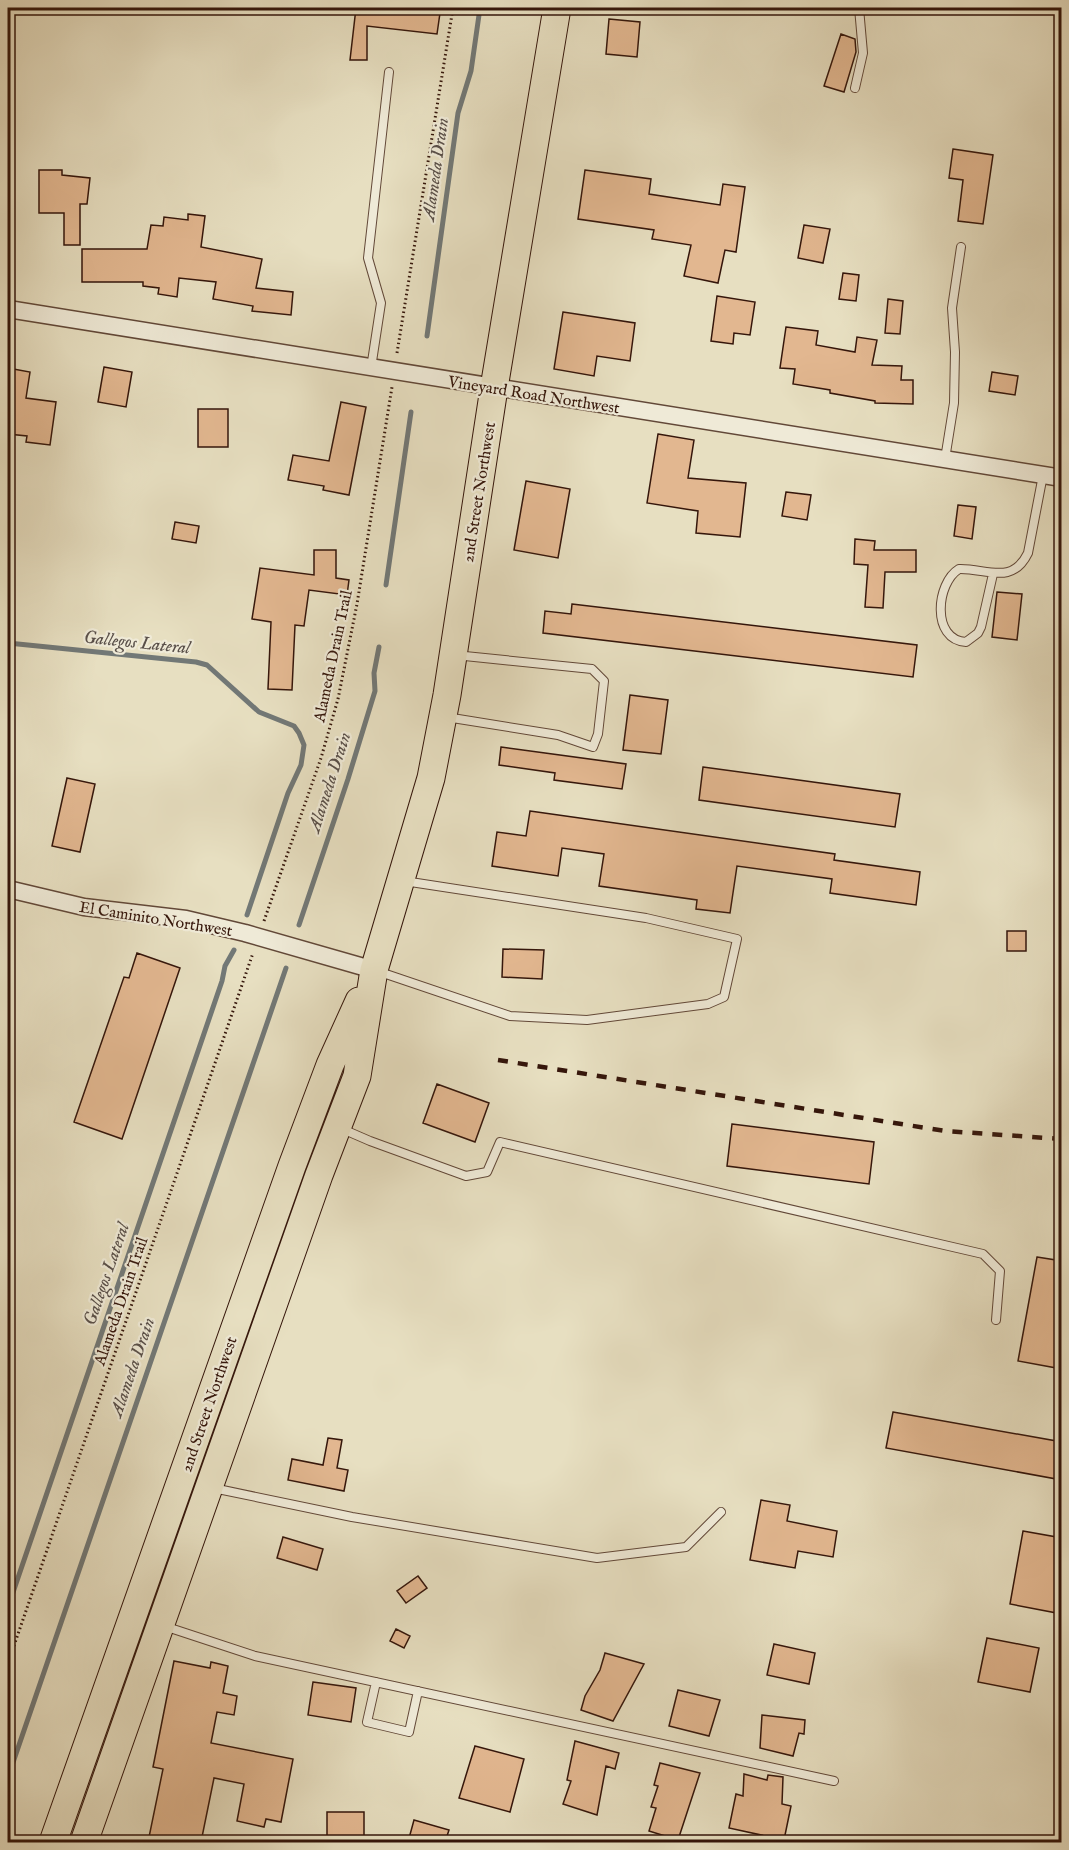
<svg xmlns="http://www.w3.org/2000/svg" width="1069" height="1850" font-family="'IM FELL English',serif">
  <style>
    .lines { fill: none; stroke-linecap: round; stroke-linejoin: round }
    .stream { stroke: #727876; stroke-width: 5 }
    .building { fill: #e2b790; stroke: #35160b; stroke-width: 1.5 }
    .lane-casing { stroke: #624838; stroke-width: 10 }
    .street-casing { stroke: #624838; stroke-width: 19 }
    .primary-casing { stroke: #35160b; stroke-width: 29 }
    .path { stroke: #35160b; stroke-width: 3; stroke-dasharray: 1.5 3; stroke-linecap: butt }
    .lane { stroke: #efead7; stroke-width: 8 }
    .street { stroke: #efead7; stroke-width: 16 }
    .primary { stroke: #e7dfc1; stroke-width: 27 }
    .rail { stroke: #35160b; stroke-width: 4.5; stroke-dasharray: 10 10; stroke-linecap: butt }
    .labels { text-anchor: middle; stroke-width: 4.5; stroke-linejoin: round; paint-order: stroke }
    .street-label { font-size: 16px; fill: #35160b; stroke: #efead7 }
    .water-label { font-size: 18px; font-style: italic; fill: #594f49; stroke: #efead7 }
  </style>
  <rect width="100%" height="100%" fill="#e7dfc1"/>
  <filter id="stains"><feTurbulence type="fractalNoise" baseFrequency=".00333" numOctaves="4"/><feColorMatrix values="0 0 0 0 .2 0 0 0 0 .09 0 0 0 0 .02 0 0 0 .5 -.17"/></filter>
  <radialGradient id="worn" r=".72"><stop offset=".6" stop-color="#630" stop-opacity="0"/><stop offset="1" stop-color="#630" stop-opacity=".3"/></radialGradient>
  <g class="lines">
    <path class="stream" d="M427 336 458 113 471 71 480 8
      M386 585 411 412
      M8 643 196 662 207 665 259 712 294 726 299 733 304 745 301 765 288 793 247 915
      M299 925 348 779 375 691 374 673 379 647
      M8 1607 222 981 225 966 234 950
      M8 1777 286 968"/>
  </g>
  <path class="building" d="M356 8H394L440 13 437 34 367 26V60H350Z
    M609 19 640 22 637 57 606 54Z
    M841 34 855 39 856 52 844 92 824 86Z
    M953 149 993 155 983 224 958 221 963 180 949 178Z
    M39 170H62V175L90 178 87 204H80V245H64V213H39Z
    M585 170 651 179 649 194 720 205 723 184 745 187 736 252 725 250 718 283 684 276 691 245 652 239 654 230 578 219Z
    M188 214 205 216 201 247 262 259 256 288 293 292 291 315 252 311 253 306 213 299 216 282 179 278 177 297 158 294 159 288 143 286V282H82V249H147L151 225 163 226 164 217 188 220Z
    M804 225 830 229 823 263 798 258Z
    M843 273 859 275 856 301 839 299Z
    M717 296 755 302 750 335 734 333 733 344 711 341Z
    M888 299 903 301 900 334 885 333Z
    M563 312 635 323 630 361 597 356 594 376 554 369Z
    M786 327 818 331 816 345 855 352 857 337 877 340 872 365 902 366 901 380H913V404L875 403V401L830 393V390L793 384 795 369 780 368Z
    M104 367 132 372 126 407 98 402Z
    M8 368 30 372 26 398 56 402 50 445 26 442 27 436 8 434Z
    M992 372 1018 376 1015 395 989 391Z
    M341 402 366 407 349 495 323 490 324 486 288 480 293 455 329 461Z
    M198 409H228V447H198Z
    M658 434 694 440 688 478 746 483 740 537 696 533 698 511 647 503Z
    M526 481 570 489 558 558 514 550Z
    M786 492 811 495 807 520 782 516Z
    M958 505 976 507 972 539 954 536Z
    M175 522 199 526 196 543 172 539Z
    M855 539 875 541 874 550H916V572H885L883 608 865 607 868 565 854 564Z
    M314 550H336V578L349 580 347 595 309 590 304 626 295 625 292 690 268 689 271 622 252 619 260 568 314 575Z
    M997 592 1022 594 1017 640 992 637Z
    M572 604 917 645 913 677 543 633 545 611 571 614Z
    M630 695 668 700 661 754 623 750Z
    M501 747 626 764 622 789 554 780 555 773 499 765Z
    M703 767 900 794 895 827 699 800Z
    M67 778 95 784 80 852 52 846Z
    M530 811 835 854 834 860 920 872 916 905 830 893 832 879 737 866 730 913 696 909 697 900 599 886 604 854 562 848 558 876 492 866 497 832 526 836Z
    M1007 931H1026V951H1007Z
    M503 949 544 950 542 979 502 977Z
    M137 953 180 968 122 1139 74 1122 124 977 129 978Z
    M437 1084 489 1103 475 1142 423 1123Z
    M732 1124 874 1142 869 1184 727 1166Z
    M1037 1257 1062 1261V1369L1018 1361Z
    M893 1412 1062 1442V1480L886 1448Z
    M328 1438 342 1440 337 1468 348 1470 344 1491 288 1480 292 1459 323 1465Z
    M761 1500 790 1505 787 1521 837 1531 833 1557 798 1551 795 1568 750 1560Z
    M1023 1531 1062 1538V1614L1010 1604Z
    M283 1537 323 1549 317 1570 277 1558Z
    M418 1576 427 1588 406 1603 397 1591Z
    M396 1629 410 1636 404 1648 390 1641Z
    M987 1638 1039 1648 1030 1692 978 1682Z
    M774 1644 815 1653 809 1684 767 1675Z
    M605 1653 644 1664 613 1721 581 1710 585 1696 600 1670Z
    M174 1661 210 1668 211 1662 228 1666 223 1693 237 1696 234 1715 217 1712 211 1743 293 1759 281 1822 266 1819 264 1827 237 1821 244 1784 214 1778 201 1842H148L163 1769 153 1767Z
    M313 1682 356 1688 351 1722 308 1715Z
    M678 1690 720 1700 709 1736 669 1726Z
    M762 1715 805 1720 804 1734 799 1733 793 1756 760 1748Z
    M575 1741 619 1753 615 1769 606 1766 597 1815 563 1804 571 1781 567 1780Z
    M475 1746 524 1759 510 1812 459 1798Z
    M660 1763 700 1773 678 1840 649 1831 656 1808 651 1807 658 1786 654 1785Z
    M744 1774 767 1780 768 1775 783 1777 782 1804 791 1806 784 1840 729 1828 736 1794 743 1796Z
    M327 1812H364V1841H327Z
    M414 1820 449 1830 445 1842H408Z"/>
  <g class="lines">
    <g class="lane-casing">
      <path id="lane" d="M855 88 863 53 859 8
        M371 368 381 303 368 258 389 72
        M945 459 954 403 955 352 952 308 961 247
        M993 574 981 627 978 633 966 642C931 640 936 583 959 569 986 568 1012 586 1028 553L1043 475
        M446 717 558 735 593 747 598 734 604 681 592 669 455 655
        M377 971 510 1016 587 1020 708 1004 724 997 737 939 646 918 404 881
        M340 1128 370 1141 466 1176 487 1172 500 1142 983 1254 1000 1271 996 1320
        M213 1488 352 1517 597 1558 686 1547 721 1512
        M164 1626 255 1656 834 1781
        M376 1682 367 1722 409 1732 418 1691"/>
    </g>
    <g class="street-casing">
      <path id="street" d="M8 309 1062 478
        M8 889 84 907 186 919 245 933 374 970"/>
    </g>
    <g class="primary-casing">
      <path id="primary" d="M53 1842 292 1166 330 1065 359 1001
        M84 1842 319 1175 357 1076 374 970 431 778 447 695 494 388 557 8"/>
    </g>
    <path class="path" d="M397 353 453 8
      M264 921 321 758 338 699 357 604 392 387
      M8 1663 253 953"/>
    <use href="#lane" class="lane"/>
    <use href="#street" class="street"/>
    <use href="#primary" class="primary"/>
    <path class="rail" d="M498 1060 945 1131 1062 1139"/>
  </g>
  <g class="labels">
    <g class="street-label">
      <text transform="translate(534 394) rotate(9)" y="6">Vineyard Road Northwest</text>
      <text transform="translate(478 492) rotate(-81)" y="6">2nd Street Northwest</text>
      <text transform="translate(332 656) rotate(-78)" y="6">Alameda Drain Trail</text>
      <text transform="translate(156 918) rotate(9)" y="6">El Caminito Northwest</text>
      <text transform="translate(120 1301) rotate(-71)" y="6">Alameda Drain Trail</text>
      <text transform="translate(208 1404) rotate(-71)" y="6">2nd Street Northwest</text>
    </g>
    <g class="water-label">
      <text transform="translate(435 169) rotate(-82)" y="6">Alameda Drain</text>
      <text transform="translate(137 642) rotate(6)" y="6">Gallegos Lateral</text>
      <text transform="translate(329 782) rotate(-72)" y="6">Alameda Drain</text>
      <text transform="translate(106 1274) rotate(-71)" y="6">Gallegos Lateral</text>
      <text transform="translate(132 1367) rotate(-71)" y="6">Alameda Drain</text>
    </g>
  </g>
  <rect width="1069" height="1850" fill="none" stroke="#e7dfc1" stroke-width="30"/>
  <rect x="9" y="9" width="1051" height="1832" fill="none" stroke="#35160b" stroke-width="3"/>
  <rect x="15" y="15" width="1039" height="1820" fill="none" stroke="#35160b" stroke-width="1.5"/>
  <rect width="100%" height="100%" filter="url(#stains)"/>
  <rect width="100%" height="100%" fill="url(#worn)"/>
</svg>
